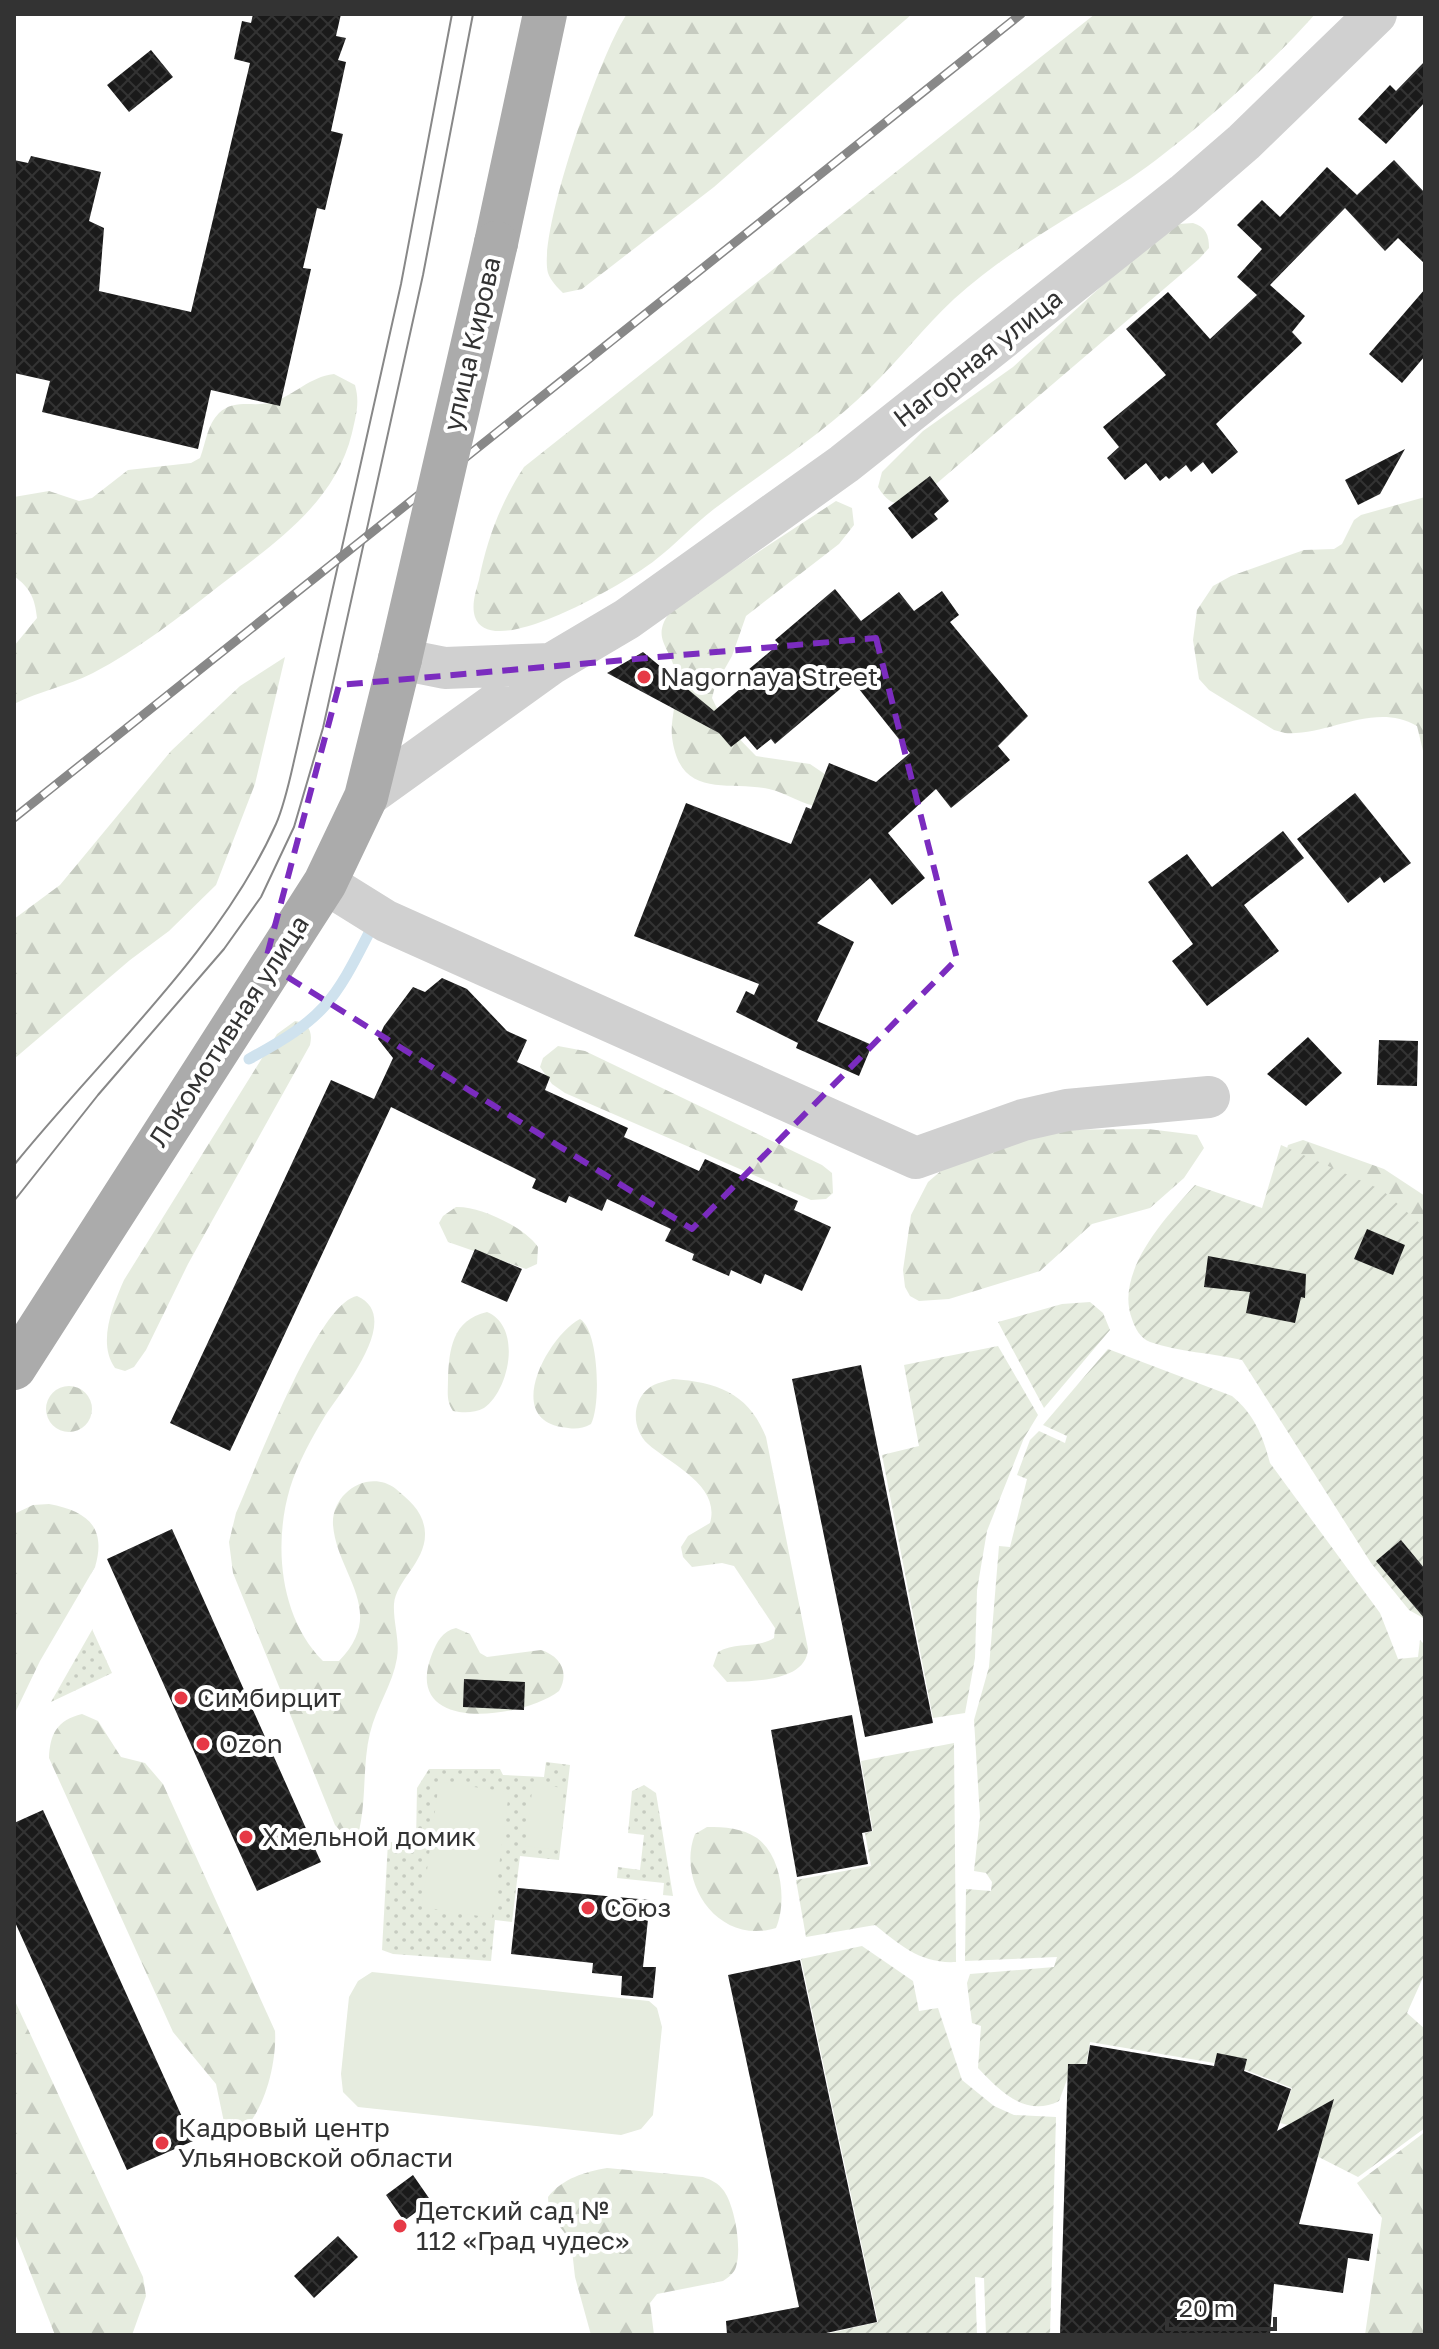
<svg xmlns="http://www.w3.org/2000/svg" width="1439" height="2349" font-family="'Golos Text',sans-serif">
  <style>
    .grass { fill: url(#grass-dots) }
    .forest { fill: url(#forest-firs) }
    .garden { fill: url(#garden-furrows) }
    .pitch { fill: #e6ecdf }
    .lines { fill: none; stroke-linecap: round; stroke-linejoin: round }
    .stream { stroke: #cfe2ee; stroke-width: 11 }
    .building { fill: url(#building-cross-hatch) }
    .minor { stroke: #d0d0d0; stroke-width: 42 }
    .major { stroke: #ababab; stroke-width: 44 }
    .tram { stroke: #888; stroke-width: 2 }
    .rail-casing { stroke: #888; stroke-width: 9 }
    .rail { stroke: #fff; stroke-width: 6; stroke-dasharray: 18; stroke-linecap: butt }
    .major-bridge { stroke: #ababab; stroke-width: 44 }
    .marked { fill: none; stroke: #7b2cbf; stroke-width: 6; stroke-dasharray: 16 10; stroke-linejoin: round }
    .poi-dot { fill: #e63946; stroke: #fff; stroke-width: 3 }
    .labels { text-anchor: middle; stroke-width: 8; stroke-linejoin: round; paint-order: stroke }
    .street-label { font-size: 26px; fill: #333; stroke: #fff }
    .poi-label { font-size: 26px; fill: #333; stroke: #fff; text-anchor: start }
  </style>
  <defs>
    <pattern id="grass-dots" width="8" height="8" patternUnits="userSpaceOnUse" patternTransform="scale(2)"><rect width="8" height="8" fill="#e6ecdf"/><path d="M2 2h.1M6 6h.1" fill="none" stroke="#c6cbc0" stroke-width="1.8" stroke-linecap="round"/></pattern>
    <pattern id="forest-firs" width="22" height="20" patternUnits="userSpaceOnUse" patternTransform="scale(2)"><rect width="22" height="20" fill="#e6ecdf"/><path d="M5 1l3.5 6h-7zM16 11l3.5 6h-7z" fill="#c6cbc0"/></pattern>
    <pattern id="garden-furrows" width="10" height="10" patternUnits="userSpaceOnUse" patternTransform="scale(2)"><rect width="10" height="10" fill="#e6ecdf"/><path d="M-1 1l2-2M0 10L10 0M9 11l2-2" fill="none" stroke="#c6cbc0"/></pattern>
    <pattern id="building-cross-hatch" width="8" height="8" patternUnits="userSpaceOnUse" patternTransform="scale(2)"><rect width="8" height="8" fill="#1a1a1a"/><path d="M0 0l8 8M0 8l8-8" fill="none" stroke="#333"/></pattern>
  </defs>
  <rect width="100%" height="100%" fill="#fff"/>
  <path class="grass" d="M92 1629 112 1673 51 1702 92 1630Z
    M546 1762 570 1765 559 1860 520 1856 512 1922 495 1920 491 1961 393 1954 382 1950 388 1842 416 1843 417 1788 429 1769H500L503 1775 544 1777Z
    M644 1785 656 1793 673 1896 663 1895 664 1883 617 1878 618 1867 640 1870 644 1835 628 1833 632 1791Z"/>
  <path class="forest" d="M627 14H912L714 187 582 289 563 293C557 287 551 281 548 273 537 233 602 49 627 14Z
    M1095 14H1315C1271 65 1187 140 1131 178 1071 217 1008 250 954 299 924 327 899 360 870 388 823 434 766 470 714 509 693 525 675 545 654 561 630 580 491 664 475 617 471 605 476 591 479 580 487 539 501 502 524 467Z
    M1193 223C1206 227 1209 235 1209 248L1199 259 915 502C896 505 889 505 878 487L882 472 923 431 1013 367 1152 240 1179 224Z
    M334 374 355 385C360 403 356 415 352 433 335 504 273 544 219 586 178 618 139 649 93 673 68 686 39 691 14 704V646L37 618C35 598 30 588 14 576V497L49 491 79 501 92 498 128 470 191 463 200 458C206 442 207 425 219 413 235 398 255 408 273 402 295 395 309 377 334 374Z
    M1425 497V759L1417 726C1374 701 1329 736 1285 733L1274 730 1209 690 1199 679 1193 640 1197 610 1213 586 1231 576 1304 550 1334 549 1342 544 1354 520 1361 515Z
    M836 501 852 508 854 525 839 544 746 616 732 656 715 686 712 698 724 723 756 756 810 764 835 781 821 807C802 805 787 793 769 789 729 780 680 801 672 737 670 717 679 696 676 675 671 645 648 639 673 608Z
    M285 657 255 784 216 885 169 931 130 960 14 1059V919L60 885 171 751 240 686Z
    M295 1021C309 1023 313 1032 310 1045L188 1264 146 1350 134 1367 125 1371 115 1368C97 1343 113 1305 124 1280L277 1034Z
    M558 1046 585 1051 822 1165 832 1173 833 1193 826 1199 811 1200 565 1093 552 1084 540 1067 543 1058Z
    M1148 1129 1197 1135 1204 1148 1184 1178 1150 1208 1092 1224 1040 1271 949 1299 919 1301 910 1296 905 1287 903 1270 911 1215 928 1182 949 1164 1041 1130Z
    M1303 1140 1384 1169 1425 1196V1279L1286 1152 1288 1145Z
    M456 1207C480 1206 524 1227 538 1247L537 1264 526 1269 448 1242 439 1223 443 1216Z
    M357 1296C405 1317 340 1392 325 1416 312 1437 297 1465 290 1488 273 1545 280 1618 323 1661H339C388 1611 337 1575 333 1525 331 1493 369 1468 396 1489 410 1501 424 1512 425 1533 426 1562 396 1580 394 1604 393 1622 400 1640 397 1658 393 1684 376 1707 370 1733 362 1766 367 1801 358 1835L348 1839 335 1825 233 1573 229 1542 236 1513C255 1471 317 1303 357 1296Z
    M487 1312C523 1327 509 1391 484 1408 475 1413 463 1413 453 1411 446 1401 448 1392 448 1380 449 1350 452 1320 487 1312Z
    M580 1319C599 1330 601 1406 591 1424 580 1430 573 1429 561 1427 504 1417 548 1336 580 1319Z
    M673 1379C718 1382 749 1394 766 1437L808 1649C806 1682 753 1681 727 1682L713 1666 718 1652C736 1641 757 1649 774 1638L775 1628 734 1566 722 1563 692 1567 683 1557 681 1547 688 1536 710 1523C721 1485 670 1464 648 1444 632 1429 631 1402 649 1388 655 1383 666 1381 673 1379Z
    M46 1409a23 23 0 1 1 46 0a23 23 0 1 1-46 0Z
    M49 1504C87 1511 107 1527 95 1567L40 1661 14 1715V1514L33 1505Z
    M456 1628 470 1634 480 1653 487 1657 541 1650C560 1656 570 1672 559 1691 523 1719 400 1735 432 1654 437 1642 442 1631 456 1628Z
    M82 1714 98 1721 121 1757 145 1763 163 1784 275 2031C277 2061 265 2115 238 2134L225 2127 216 2084 173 2032 49 1758C50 1734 57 1720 82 1714Z
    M707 1827C725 1827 742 1828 757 1838 782 1856 787 1902 776 1928 718 1946 676 1882 695 1834Z
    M14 1999 143 2277 146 2296 132 2335H55L14 2231Z
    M1425 2132V2335H1365L1382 2218 1357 2183Z
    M607 2168 703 2177C712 2180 718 2183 724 2191 735 2207 742 2248 736 2267 734 2273 729 2277 723 2281L657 2294 650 2303 654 2335H591L575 2277 571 2241 549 2213 548 2197C563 2178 585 2172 607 2168Z"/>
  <path class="garden" d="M1281 1145 1382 1190 1425 1228V1619L1409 1610 1371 1563 1242 1360C1213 1353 1178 1352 1150 1342 1140 1338 1135 1328 1132 1319 1114 1272 1167 1216 1195 1185L1262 1208Z
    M1090 1302 1103 1313 1110 1330 1044 1408 998 1322 1062 1304Z
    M998 1346 1038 1415 1024 1438 987 1531 977 1590 975 1658 965 1713 933 1718 882 1455 919 1446 904 1365Z
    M1108 1349 1232 1396C1254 1414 1263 1436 1270 1463L1380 1613 1398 1659 1418 1657 1420 1640 1425 1645V1973L1407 2013 1425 2029V2128L1358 2177 1301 2148 1288 2125 1280 2123 1292 2088 1238 2067 1090 2042 1084 2078 1068 2077 1059 2101C1026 2118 1000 2091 978 2068L981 2026 972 2023 967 1983 970 1974 1054 1967 1057 1957 965 1961 966 1889 991 1891 992 1882 986 1873 974 1871 980 1817 974 1720 989 1667 999 1546 1010 1547 1027 1479 1017 1475 1030 1440 1039 1431 1065 1443 1067 1436 1043 1425Z
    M954 1743 956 1962C921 1964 900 1945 875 1925L806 1937 796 1880 871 1866 865 1833 873 1831 861 1761Z
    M862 1946 913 1981 919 2011 938 2008 962 2080 994 2106 1014 2115 1056 2117 1050 2335H986L984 2278 975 2277 977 2335H822L878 2322 801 1959Z"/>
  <path class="pitch" d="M439 1782 509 1792 492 1918 422 1907Z
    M533 1784 564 1788 558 1850 525 1846Z
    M372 1972 649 2001 657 2008 662 2027 653 2115 641 2129 621 2135 358 2107 343 2092 341 2074 349 1997 358 1981Z"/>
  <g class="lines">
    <path class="stream" d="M249 1059C324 1018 333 1004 371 929"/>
  </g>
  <path class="building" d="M253 14H341L336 36 346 38 338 60 346 62 331 131 343 134 325 210 317 208 303 268 311 269 280 406 211 390 198 449 42 412 50 381 14 373V160L28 163 31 156 101 172 89 221 104 228 99 291 191 312 250 63 234 59 242 21 251 23Z
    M151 50 173 77 129 112 107 85Z
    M1425 61V102L1386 144 1358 119 1390 85 1396 91Z
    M1394 160 1425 193V264L1398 238 1385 251 1345 208 1270 285 1305 316 1292 332 1302 343 1216 424 1238 452 1212 474 1203 462 1191 472 1186 465 1169 479 1166 476 1160 481 1146 463 1125 480 1107 458 1119 447 1103 427 1166 375 1126 329 1168 292 1210 339 1257 295 1237 277 1262 249 1237 225 1262 200 1280 217 1327 167 1357 195Z
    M1425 289V356L1402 383 1369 354Z
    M1405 449 1380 494 1358 505 1345 480Z
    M930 476 949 501 934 514 938 519 912 539 888 508Z
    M835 589 861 621 899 592 914 611 942 591 959 615 950 622 1028 716 998 746 1010 760 951 808 936 789 888 833 925 878 892 905 870 878 817 923 854 942 817 1021 872 1045 859 1076 796 1048 798 1043 736 1012 746 991 754 995 759 984 634 936 686 803 791 844 806 807 811 809 829 763 876 782 910 753 859 689 864 675 855 683 852 679 775 744 771 739 757 750 745 736 731 747 719 733 607 673 643 652 714 711 754 677 748 670 779 644 775 640Z
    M1355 793 1411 863 1384 883 1380 877 1348 903 1297 839Z
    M1283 831 1304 858 1244 905 1279 951 1207 1006 1172 961 1193 944 1148 882 1187 854 1212 887Z
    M442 978 467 989 507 1031 527 1040 517 1062 550 1077 545 1090 628 1128 624 1137 699 1171 705 1159 798 1201 794 1210 831 1227 802 1291 765 1274 761 1284 731 1270 729 1276 692 1260 694 1254 665 1241 671 1229 607 1199 602 1211 569 1196 566 1203 532 1188 536 1179 391 1107 230 1451 170 1423 331 1080 374 1099 393 1058 378 1039 384 1026 413 987 425 992Z
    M1308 1037 1342 1073 1306 1106 1267 1074Z
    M1379 1040 1418 1041 1417 1086 1377 1085Z
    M1367 1229 1405 1245 1393 1275 1354 1259Z
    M475 1249 522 1269 507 1302 461 1282Z
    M1208 1256 1306 1274 1305 1298 1301 1297 1295 1323 1246 1313 1250 1292 1204 1287Z
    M861 1365 933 1723 865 1737 792 1379Z
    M172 1529 321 1862 257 1891 107 1559Z
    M1401 1540 1425 1569V1619L1376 1561Z
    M464 1679 525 1682 524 1710 463 1707Z
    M852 1715 872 1831 862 1833 868 1864 797 1877 771 1730Z
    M43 1810 193 2141 127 2170 14 1920V1823Z
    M518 1888 650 1900 643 1967H656L653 1998 621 1995 622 1976 592 1973 593 1963 511 1954Z
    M800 1960 877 2322 817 2335H727L726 2321 799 2307 728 1975Z
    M1090 2045 1214 2066 1217 2053 1247 2059 1244 2071 1291 2089 1277 2131 1334 2099 1299 2224 1373 2234 1369 2261 1348 2258 1343 2293 1274 2284 1270 2335H1060L1068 2064H1087Z
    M413 2175 431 2201 404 2221 386 2195Z
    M338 2236 358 2257 314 2298 294 2276Z"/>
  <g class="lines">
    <path class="minor" d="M400 659 445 668 551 664
      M366 797 551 664 627 619 844 464 1184 194 1244 142 1376 14
      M325 883 386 921 916 1158 1023 1120 1067 1110 1209 1097"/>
    <path class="major" d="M496 243 545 14
      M14 1368 325 883 366 797 400 659"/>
    <path class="tram" d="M14 1165C101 1057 219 951 276 824 286 801 291 773 297 748L401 284 452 14
      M14 1201 98 1095 224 949 261 897 294 827 323 728 423 275 473 14"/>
    <g class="rail-casing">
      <path id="rail" d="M14 818 1021 14"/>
    </g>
    <use href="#rail" class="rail"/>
    <path class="major-bridge" d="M400 659 496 243"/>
  </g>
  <path class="marked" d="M876 638 957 959 692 1229 265 963 339 685Z"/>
  <g class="poi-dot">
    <circle cx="644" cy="677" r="8"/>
    <circle cx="181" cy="1698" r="8"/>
    <circle cx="203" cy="1744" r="8"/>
    <circle cx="246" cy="1837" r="8"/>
    <circle cx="588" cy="1908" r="8"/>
    <circle cx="162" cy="2143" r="8"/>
    <circle cx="400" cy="2226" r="8"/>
  </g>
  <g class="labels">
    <g class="street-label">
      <text transform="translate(472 344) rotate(-77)" y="9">улица Кирова</text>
      <text transform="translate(978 358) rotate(-38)" y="9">Нагорная улица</text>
      <text transform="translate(229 1031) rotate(-57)" y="9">Локомотивная улица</text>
    </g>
    <g class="poi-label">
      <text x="660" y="686">Nagornaya Street</text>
      <text x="197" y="1707">Симбирцит</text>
      <text x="219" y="1753">Ozon</text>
      <text x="262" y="1846">Хмельной домик</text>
      <text x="604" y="1917">Союз</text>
      <text x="178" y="2137">Кадровый центр<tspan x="178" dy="30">Ульяновской области</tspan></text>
      <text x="416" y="2220">Детский сад №<tspan x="416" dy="30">112 «Град чудес»</tspan></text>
    </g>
  </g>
  <rect width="1439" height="2349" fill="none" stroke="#333333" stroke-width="32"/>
  <path d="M1167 2317v12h108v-12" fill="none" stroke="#333333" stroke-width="4"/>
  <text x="1179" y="2317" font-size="24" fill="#333333" stroke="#ffffff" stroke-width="6" paint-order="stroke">20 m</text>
</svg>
